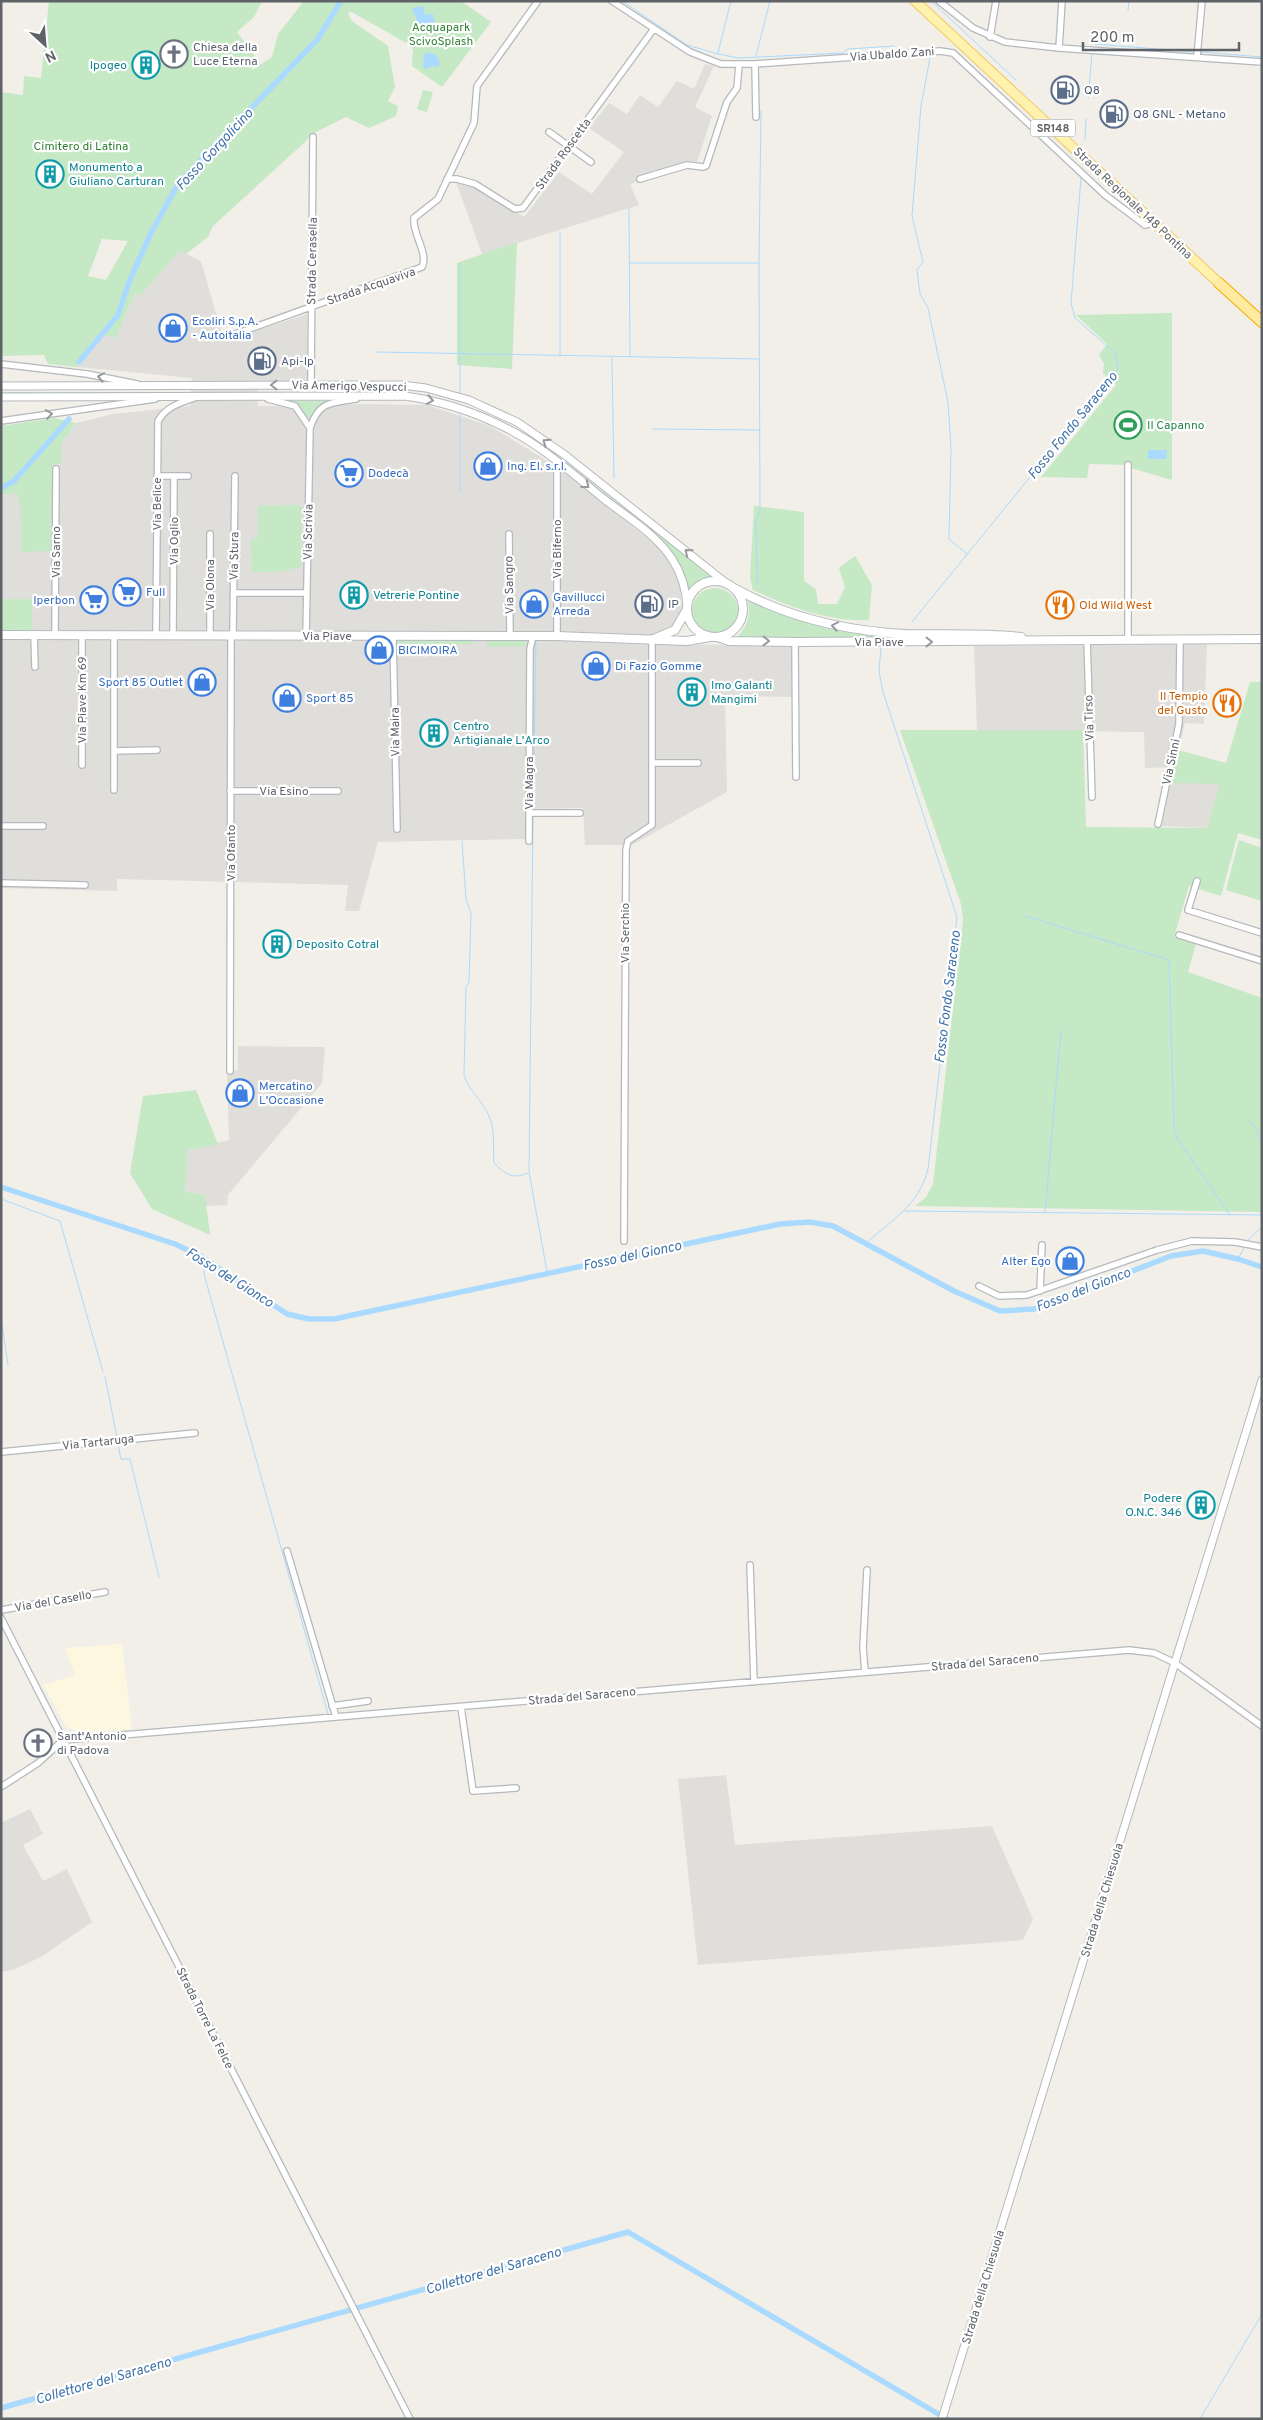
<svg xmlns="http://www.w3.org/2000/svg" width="1263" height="2420" font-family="Overpass,sans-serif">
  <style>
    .commercial { fill: #fef7e0 }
    .industrial { fill: #e0deda }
    .green { fill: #c5e8c5; fill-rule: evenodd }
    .water { fill: #aadaff }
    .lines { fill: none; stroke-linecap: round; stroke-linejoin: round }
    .stream { stroke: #aadaff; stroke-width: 1 }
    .canal { stroke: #aadaff; stroke-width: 5.5 }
    .minor-casing { stroke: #b5b8bc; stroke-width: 8 }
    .tertiary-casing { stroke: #b5b8bc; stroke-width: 9 }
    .secondary-casing { stroke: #b6babf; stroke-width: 10 }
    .primary-casing { stroke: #f2c960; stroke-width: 11 }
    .trunk-casing { stroke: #f9ab00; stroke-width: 12 }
    .minor { stroke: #fff; stroke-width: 5.5 }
    .tertiary { stroke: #fff; stroke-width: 7 }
    .secondary { stroke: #fff; stroke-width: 8 }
    .primary { stroke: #fff2af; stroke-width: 9 }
    .trunk { stroke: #feeaa1; stroke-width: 10 }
    .oneway { stroke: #979a9d }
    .labels { text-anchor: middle; stroke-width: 4.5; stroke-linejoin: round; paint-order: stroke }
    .shield { fill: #fff; stroke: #8f9295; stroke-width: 1 }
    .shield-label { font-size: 11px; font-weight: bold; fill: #5f6368 }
    .park-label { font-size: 12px; fill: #348238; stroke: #fff }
    .worship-label { font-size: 12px; fill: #5b616d; stroke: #fff; text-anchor: start }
    .street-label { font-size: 12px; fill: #5f6368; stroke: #fff }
    .culture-label { font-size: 12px; fill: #0d838f; stroke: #fff; text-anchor: start }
    .service-label { font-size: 12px; fill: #4e5e75; stroke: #fff; text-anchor: start }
    .shop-label { font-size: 12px; fill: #366cbe; stroke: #fff; text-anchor: start }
    .leisure-label { font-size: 12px; fill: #27864d; stroke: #fff; text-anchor: start }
    .food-label { font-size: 12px; fill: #c56008; stroke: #fff; text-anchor: start }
    .water-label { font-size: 14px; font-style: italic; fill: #4174aa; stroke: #fff }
  </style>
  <rect width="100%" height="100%" fill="#f1efe8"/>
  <path class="commercial" d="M122 1644 132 1729 80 1733 66 1726 43 1685 75 1675 65 1648Z"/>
  <path class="industrial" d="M705 64 714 66 695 107 712 116 697 162 693 161 637 178 638 181 630 184 639 205 482 254 456 182H467L524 217 559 172 592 194 624 152 589 128 609 103 627 114 640 95 658 107 677 81 694 89Z
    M180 251 201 261 224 341 307 314V381L257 383 258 406H283L293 409 302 418 305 428H313L318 414 331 405 359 404 427 405 490 426 562 470 661 549 679 580 682 607 676 622 666 631 658 633 659 644 793 646V697L725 696 727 792 632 845H585L583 808 526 809V839L378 842 359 911H345L348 885 117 879V891L1 888V495L17 493 20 507 21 552 52 465 61 464V444L76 423 113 414 190 406 192 378 77 367 78 360 99 332 116 338 135 293 140 296Z
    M1207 644 1204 724 1185 723 1174 767 1145 768 1144 732 977 730 974 646Z
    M1170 783H1221L1207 828 1162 826Z
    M238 1046 325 1047 322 1083 228 1195 227 1205 206 1206 205 1195 185 1193 188 1150 229 1140 227 1071 238 1070Z
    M726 1775 735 1845 992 1826 1033 1919 1023 1940 698 1965 678 1779Z
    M30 1809 43 1834 23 1845 43 1881 67 1869 92 1922 41 1957 15 1969 1 1972V1823Z"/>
  <path class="green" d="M49 1H262L254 17 237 32 254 55 252 70 272 57 278 34 304 1H461L491 22 442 87 412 66 413 50 408 44 350 11 348 14 352 21 388 46 395 87 388 101 398 106 396 116 369 128 346 117 310 135 306 141 213 226 208 237 186 254 180 251 140 296 135 293 116 338 99 333 78 360 77 367 48 364 44 355 1 356V92L23 95 24 76 41 78ZM102 239 128 241 106 280 88 276Z
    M423 90 433 92 427 112 417 109Z
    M517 242 512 369 457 365V263Z
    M1172 313V480L1131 468V465L1089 464 1087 478 1041 477 1116 385 1103 373 1104 364 1099 355 1107 344 1076 315Z
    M1 392H393C487 399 539 440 610 497 644 523 678 549 711 577L698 581 688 590 679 563 668 547 544 448 510 428 416 396 1 395Z
    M287 401H331L319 406 309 419 300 407Z
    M54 418 76 423 61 444V464L52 465 51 551 21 552 20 507 17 493 1 495V426Z
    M301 505V567L279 572H252L251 538H258V506Z
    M754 506 804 512V581L816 589 818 604H837L845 587 839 568 855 556 872 585 869 620C827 622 790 607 753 590L750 578Z
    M692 611a23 23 0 1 1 46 0a23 23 0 1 1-46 0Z
    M1 599H32V631L1 632Z
    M748 600C828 639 882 638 969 638L736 639C747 627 751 617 748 600Z
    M398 640 473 641 474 644H398Z
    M487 640H527L525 646 487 647Z
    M1250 682H1262V840L1238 833 1221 896 1189 886 1174 937 1196 944 1188 972 1262 998V1212L915 1206 926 1197 933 1184 963 920 961 904 900 730H1083L1086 827 1207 828 1220 784 1170 783 1178 750 1226 763Z
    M1239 840 1262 848V901L1226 890Z
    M196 1090 218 1144 188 1150 185 1192 205 1195 210 1235 152 1209 130 1173 143 1096Z"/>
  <path class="water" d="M423 6 425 14 423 15 433 14 435 26 416 29V15H414L412 8Z
    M428 52 436 55 440 63 438 67 432 66 426 69 423 67 424 55Z
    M1148 450H1167L1166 459H1148Z"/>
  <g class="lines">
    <path class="stream" d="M622 1 687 45 718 54 739 58 843 53 848 49 895 46
      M931 1 1016 80
      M1128 10 1129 1
      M1095 44 1194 52
      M1201 52 1262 57
      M718 53 731 1
      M756 56 770 1
      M930 58 921 106 912 216 923 262 917 270 920 294 928 308 948 402 951 448 949 539 967 554
      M1088 98 1092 55
      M1085 139 1086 119
      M629 209 630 357
      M630 263H758
      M460 264V393
      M377 352 759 359
      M560 356V232
      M612 358 614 478
      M460 414V492
      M653 429 759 430
      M757 584 756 521 760 510 759 263 761 111
      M912 622 1118 369 1115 353 1075 318 1071 303 1081 178
      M533 810 536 643
      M533 816 529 1172 547 1272
      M462 841 466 899 471 913 469 982 466 987 464 1076C470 1092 482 1100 489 1116 495 1128 493 1149 494 1163 505 1174 512 1180 528 1173
      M1025 916 1169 960 1174 1127 1177 1138 1230 1215
      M1249 1122 1254 1125 1262 1143
      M1 1199 60 1221 103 1372
      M905 1211 1262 1215
      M1045 1212 1061 1030
      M1248 1240 1262 1227
      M866 1243C893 1219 919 1205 928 1169L957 917 883 692 879 672 881 647
      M202 1257 205 1278 328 1714
      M1238 1259 1245 1246
      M1 1317 8 1365
      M105 1377 117 1437
      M118 1445 121 1459H130L159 1577
      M1200 2419 1262 2314"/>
    <path class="canal" d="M79 362 118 315 129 282 151 233 178 184 317 40 341 1
      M1 488 14 481 69 419
      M1 1187 175 1244 202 1257 287 1314 309 1319H334L780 1224 810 1222 833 1226 954 1291 1000 1311 1034 1309 1171 1256 1203 1251 1238 1259 1262 1267
      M1 2408 628 2232 947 2419"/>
    <g class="minor-casing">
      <path id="minor" d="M612 1 690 52 721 64H755L940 51 953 53 1105 195 1145 225 1153 223
        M939 1 973 28 1005 42 1059 48 1262 62
        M990 37 996 1
        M1059 48 1062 1
        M1197 57 1202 1
        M755 64 756 117
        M549 132 591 162
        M447 179H457L475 184 515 209 523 208 653 30
        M640 179 687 165 703 167 706 166 727 102 737 88 739 65
        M227 337 422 267C429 253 412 234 414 218L438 199 474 123 477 86 538 1
        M1 364 87 374 137 384
        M311 385 313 137
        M268 399 295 406 310 428
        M1 421 155 399
        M1128 465V639
        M157 476H188
        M210 534V635
        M509 534 510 636
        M234 593H307
        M34 635 35 667
        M55 635 56 469
        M82 635V765
        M156 635 158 421C166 407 179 403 194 398
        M173 635 174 476
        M306 636 310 428C319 401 331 403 356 399
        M393 636 397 829
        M557 636V462
        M1087 639 1092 797
        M795 642 796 777
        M114 751 157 750
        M652 763H698
        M114 790V635
        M230 791H338
        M529 813H580
        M1158 824 1179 724 1180 639
        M1 826H43
        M529 841 530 649 533 636
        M1197 881 1188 910 1262 933
        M1 883 85 885
        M1179 935 1262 961
        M230 1071 231 635 233 631 235 476
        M624 1241 626 850 628 841 652 825V638
        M979 1286 999 1296 1027 1295 1157 1250 1192 1241 1235 1242 1262 1247
        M1040 1291 1042 1245
        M1 1452 195 1433
        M287 1551 336 1717
        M750 1565 754 1682
        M1 1610 105 1592
        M1 1618 410 2419
        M865 1672 863 1648 867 1570
        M332 1706 368 1701
        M461 1707 473 1791 516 1788
        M1 1787 38 1763 63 1740 1129 1650 1154 1653 1175 1663 1262 1726"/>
    </g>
    <g class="tertiary-casing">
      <path id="tertiary" d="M1 386 402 385 426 388 469 400 517 422 565 455 726 583
        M1 397 405 396C441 401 473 411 506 428 542 446 573 474 604 499 627 517 656 534 672 559 682 574 686 589 687 606
        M942 2419 1262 1380"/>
    </g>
    <g class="secondary-casing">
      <path id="secondary" d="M687 609a28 28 0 1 1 56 0a28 28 0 1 1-56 0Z
        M734 588C788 618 845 631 906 634 944 635 983 633 1021 637
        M1 635 557 636 687 641 710 637
        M718 637 729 641 795 642 1262 639
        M656 638 675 630 686 611"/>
    </g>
    <g class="primary-casing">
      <path id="primary" d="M915 1 1219 283"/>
    </g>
    <g class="trunk-casing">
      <path id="trunk" d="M1219 283 1262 322"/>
    </g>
    <use href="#minor" class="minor"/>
    <use href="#tertiary" class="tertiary"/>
    <use href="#secondary" class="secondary"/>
    <use href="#primary" class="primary"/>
    <use href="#trunk" class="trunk"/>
  </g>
  <defs><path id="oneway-chevron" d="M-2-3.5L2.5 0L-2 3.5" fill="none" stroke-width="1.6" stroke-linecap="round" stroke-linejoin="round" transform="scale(1.25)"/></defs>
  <g class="oneway">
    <use href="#oneway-chevron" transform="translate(101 377) rotate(-169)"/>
    <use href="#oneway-chevron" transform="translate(274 385) rotate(180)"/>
    <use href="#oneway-chevron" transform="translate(430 400) rotate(11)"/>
    <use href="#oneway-chevron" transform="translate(49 414) rotate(-9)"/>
    <use href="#oneway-chevron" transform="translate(546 442) rotate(-145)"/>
    <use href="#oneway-chevron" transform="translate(586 485) rotate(38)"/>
    <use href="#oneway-chevron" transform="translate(688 552) rotate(-141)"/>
    <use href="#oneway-chevron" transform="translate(835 626) rotate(-170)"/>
    <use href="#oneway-chevron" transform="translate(766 641) rotate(1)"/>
    <use href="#oneway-chevron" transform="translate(929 642) rotate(1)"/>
  </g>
  <defs>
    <g id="church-ring" transform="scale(1.4375)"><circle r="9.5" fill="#fff" stroke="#6b7280" stroke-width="1.5"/><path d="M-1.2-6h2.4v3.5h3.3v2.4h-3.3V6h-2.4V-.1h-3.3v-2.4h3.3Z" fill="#6b7280"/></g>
    <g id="building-ring" transform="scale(1.4375)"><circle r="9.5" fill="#fff" stroke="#0f9aa8" stroke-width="1.5"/><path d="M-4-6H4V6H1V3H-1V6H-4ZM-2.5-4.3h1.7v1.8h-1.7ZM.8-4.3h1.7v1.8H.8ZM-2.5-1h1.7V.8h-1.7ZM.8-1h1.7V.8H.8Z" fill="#0f9aa8"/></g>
    <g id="fuel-ring" transform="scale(1.4375)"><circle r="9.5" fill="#fff" stroke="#5c6f8a" stroke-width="1.5"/><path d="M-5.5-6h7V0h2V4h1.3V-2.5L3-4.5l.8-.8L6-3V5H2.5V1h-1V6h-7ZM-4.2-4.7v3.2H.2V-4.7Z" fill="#5c6f8a"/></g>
    <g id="shop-ring" transform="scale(1.4375)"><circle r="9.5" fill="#fff" stroke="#3f7fe0" stroke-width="1.5"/><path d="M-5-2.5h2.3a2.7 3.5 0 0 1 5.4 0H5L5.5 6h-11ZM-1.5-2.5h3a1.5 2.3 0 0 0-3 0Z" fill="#3f7fe0"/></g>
    <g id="stadium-ring" transform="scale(1.4375)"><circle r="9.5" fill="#fff" stroke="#2e9e5b" stroke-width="1.5"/><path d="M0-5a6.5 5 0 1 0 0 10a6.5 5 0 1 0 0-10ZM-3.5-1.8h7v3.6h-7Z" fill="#2e9e5b"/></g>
    <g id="supermarket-ring" transform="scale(1.4375)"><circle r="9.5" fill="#fff" stroke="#3f7fe0" stroke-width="1.5"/><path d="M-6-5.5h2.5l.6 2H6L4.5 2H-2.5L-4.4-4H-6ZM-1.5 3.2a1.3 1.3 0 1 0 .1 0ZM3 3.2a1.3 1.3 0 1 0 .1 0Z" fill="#3f7fe0"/></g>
    <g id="restaurant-ring" transform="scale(1.4375)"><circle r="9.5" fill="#fff" stroke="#e8710a" stroke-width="1.5"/><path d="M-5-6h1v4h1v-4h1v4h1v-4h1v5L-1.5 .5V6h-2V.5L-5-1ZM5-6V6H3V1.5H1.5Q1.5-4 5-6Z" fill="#e8710a"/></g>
  </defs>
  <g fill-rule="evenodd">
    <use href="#church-ring" x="174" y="54"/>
    <use href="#building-ring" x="146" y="65"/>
    <use href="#fuel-ring" x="1065" y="90"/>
    <use href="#fuel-ring" x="1114" y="114"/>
    <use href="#building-ring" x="50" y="174"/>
    <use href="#shop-ring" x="173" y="328"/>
    <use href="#fuel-ring" x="262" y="361"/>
    <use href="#stadium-ring" x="1128" y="425"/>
    <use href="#shop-ring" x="488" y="466"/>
    <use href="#supermarket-ring" x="349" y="473"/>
    <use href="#supermarket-ring" x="127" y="592"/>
    <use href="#building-ring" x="354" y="595"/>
    <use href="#supermarket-ring" x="94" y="600"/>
    <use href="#shop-ring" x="534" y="604"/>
    <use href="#fuel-ring" x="649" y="604"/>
    <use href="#restaurant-ring" x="1060" y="605"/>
    <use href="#shop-ring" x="379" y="650"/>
    <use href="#shop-ring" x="596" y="666"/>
    <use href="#shop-ring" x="202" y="682"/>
    <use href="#building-ring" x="692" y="692"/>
    <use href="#shop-ring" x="287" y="698"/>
    <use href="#restaurant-ring" x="1227" y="703"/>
    <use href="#building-ring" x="434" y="733"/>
    <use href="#building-ring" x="277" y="944"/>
    <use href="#shop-ring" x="240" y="1093"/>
    <use href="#shop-ring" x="1070" y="1261"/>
    <use href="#building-ring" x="1201" y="1505"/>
    <use href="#church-ring" x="38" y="1743"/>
  </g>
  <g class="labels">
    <rect class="shield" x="1030.5" y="119.5" width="45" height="17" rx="4"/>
    <g class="shield-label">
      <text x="1053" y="132">SR148</text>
    </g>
    <g class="park-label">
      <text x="441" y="31">Acquapark<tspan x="441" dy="14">ScivoSplash</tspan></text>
      <text x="81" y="150">Cimitero di Latina</text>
    </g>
    <g class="worship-label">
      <text x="193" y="51">Chiesa della<tspan x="193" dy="14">Luce Eterna</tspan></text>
      <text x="57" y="1740">Sant'Antonio<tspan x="57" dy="14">di Padova</tspan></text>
    </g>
    <g class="street-label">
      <text transform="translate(892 54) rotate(-4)" y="4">Via Ubaldo Zani</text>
      <text transform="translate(563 154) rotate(-54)" y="4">Strada Roscetta</text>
      <text transform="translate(1133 203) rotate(43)" y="4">Strada Regionale 148 Pontina</text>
      <text transform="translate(312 261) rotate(-89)" y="4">Strada Cerasella</text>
      <text transform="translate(371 286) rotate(-19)" y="4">Strada Acquaviva</text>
      <text transform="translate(349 386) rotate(1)" y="4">Via Amerigo Vespucci</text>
      <text transform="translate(157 504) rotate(-90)" y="4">Via Belice</text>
      <text transform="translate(308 532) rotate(-89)" y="4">Via Scrivia</text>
      <text transform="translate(174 541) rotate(-90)" y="4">Via Oglio</text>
      <text transform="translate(557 549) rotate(-90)" y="4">Via Biferno</text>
      <text transform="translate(56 552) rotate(-90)" y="4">Via Sarno</text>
      <text transform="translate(234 556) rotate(-89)" y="4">Via Stura</text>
      <text transform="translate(210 585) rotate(-90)" y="4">Via Olona</text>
      <text transform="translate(509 585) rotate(-91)" y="4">Via Sangro</text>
      <text x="327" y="640">Via Piave</text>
      <text x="879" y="646">Via Piave</text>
      <text transform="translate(82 700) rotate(-90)" y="4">Via Piave Km 69</text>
      <text transform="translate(1089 718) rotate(-92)" y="4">Via Tirso</text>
      <text transform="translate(395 732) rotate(-91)" y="4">Via Maira</text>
      <text transform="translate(1171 762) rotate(-78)" y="4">Via Sinni</text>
      <text transform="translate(529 783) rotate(-90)" y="4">Via Magra</text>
      <text x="284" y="795">Via Esino</text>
      <text transform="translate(231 853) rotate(-90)" y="4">Via Ofanto</text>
      <text transform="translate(625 933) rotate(-90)" y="4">Via Serchio</text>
      <text transform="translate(98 1442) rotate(-6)" y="4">Via Tartaruga</text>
      <text transform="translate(53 1601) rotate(-10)" y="4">Via del Casello</text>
      <text transform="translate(985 1662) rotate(-5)" y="4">Strada del Saraceno</text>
      <text transform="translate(582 1696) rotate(-5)" y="4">Strada del Saraceno</text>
      <text transform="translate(1102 1900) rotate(-73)" y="4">Strada della Chiesuola</text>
      <text transform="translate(205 2018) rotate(63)" y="4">Strada Torre La Felce</text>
      <text transform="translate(983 2287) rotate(-73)" y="4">Strada della Chiesuola</text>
    </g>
    <g class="culture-label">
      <text x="127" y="69" text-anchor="end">Ipogeo</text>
      <text x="69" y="171">Monumento a<tspan x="69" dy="14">Giuliano Carturan</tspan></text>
      <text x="373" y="599">Vetrerie Pontine</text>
      <text x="711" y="689">Imo Galanti<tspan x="711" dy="14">Mangimi</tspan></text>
      <text x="453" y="730">Centro<tspan x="453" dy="14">Artigianale L'Arco</tspan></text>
      <text x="296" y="948">Deposito Cotral</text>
      <text x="1182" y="1502" text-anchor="end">Podere<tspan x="1182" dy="14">O.N.C. 346</tspan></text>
    </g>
    <g class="service-label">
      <text x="1084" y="94">Q8</text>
      <text x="1133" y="118">Q8 GNL - Metano</text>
      <text x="281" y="365">Api-Ip</text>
      <text x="668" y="608">IP</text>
    </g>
    <g class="shop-label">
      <text x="192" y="325">Ecoliri S.p.A.<tspan x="192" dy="14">- Autoitalia</tspan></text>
      <text x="507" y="470">Ing. El. s.r.l.</text>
      <text x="368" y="477">Dodecà</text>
      <text x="146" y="596">Full</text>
      <text x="553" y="601">Gavillucci<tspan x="553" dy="14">Arreda</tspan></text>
      <text x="75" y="604" text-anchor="end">Iperbon</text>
      <text x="398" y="654">BICIMOIRA</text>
      <text x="615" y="670">Di Fazio Gomme</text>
      <text x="183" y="686" text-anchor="end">Sport 85 Outlet</text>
      <text x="306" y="702">Sport 85</text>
      <text x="259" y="1090">Mercatino<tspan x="259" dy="14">L'Occasione</tspan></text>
      <text x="1051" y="1265" text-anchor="end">Alter Ego</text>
    </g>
    <g class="leisure-label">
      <text x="1147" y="429">Il Capanno</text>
    </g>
    <g class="food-label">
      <text x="1079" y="609">Old Wild West</text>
      <text x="1208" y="700" text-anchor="end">Il Tempio<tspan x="1208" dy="14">del Gusto</tspan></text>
    </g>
    <g class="water-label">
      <text transform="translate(214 149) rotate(-47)" y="5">Fosso Gorgolicino</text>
      <text transform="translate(1072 425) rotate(-51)" y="5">Fosso Fondo Saraceno</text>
      <text transform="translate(947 997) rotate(-83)" y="5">Fosso Fondo Saraceno</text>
      <text transform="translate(632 1255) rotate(-12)" y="5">Fosso del Gionco</text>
      <text transform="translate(230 1277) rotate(32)" y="5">Fosso del Gionco</text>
      <text transform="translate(1083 1289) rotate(-21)" y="5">Fosso del Gionco</text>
      <text transform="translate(493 2270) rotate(-16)" y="5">Collettore del Saraceno</text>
      <text transform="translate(103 2380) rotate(-16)" y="5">Collettore del Saraceno</text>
    </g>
  </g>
  <rect width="1263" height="2420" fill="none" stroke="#5f6368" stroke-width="5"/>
  <g transform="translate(45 45) rotate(154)" stroke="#ffffff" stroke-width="4" paint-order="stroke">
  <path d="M0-4L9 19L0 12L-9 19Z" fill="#5f6368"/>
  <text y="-8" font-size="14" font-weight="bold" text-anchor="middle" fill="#5f6368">N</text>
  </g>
  <path d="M1083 42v8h156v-8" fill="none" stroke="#5f6368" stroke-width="2.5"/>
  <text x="1090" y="42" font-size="15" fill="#5f6368" stroke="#ffffff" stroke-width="4" paint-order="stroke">200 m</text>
</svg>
